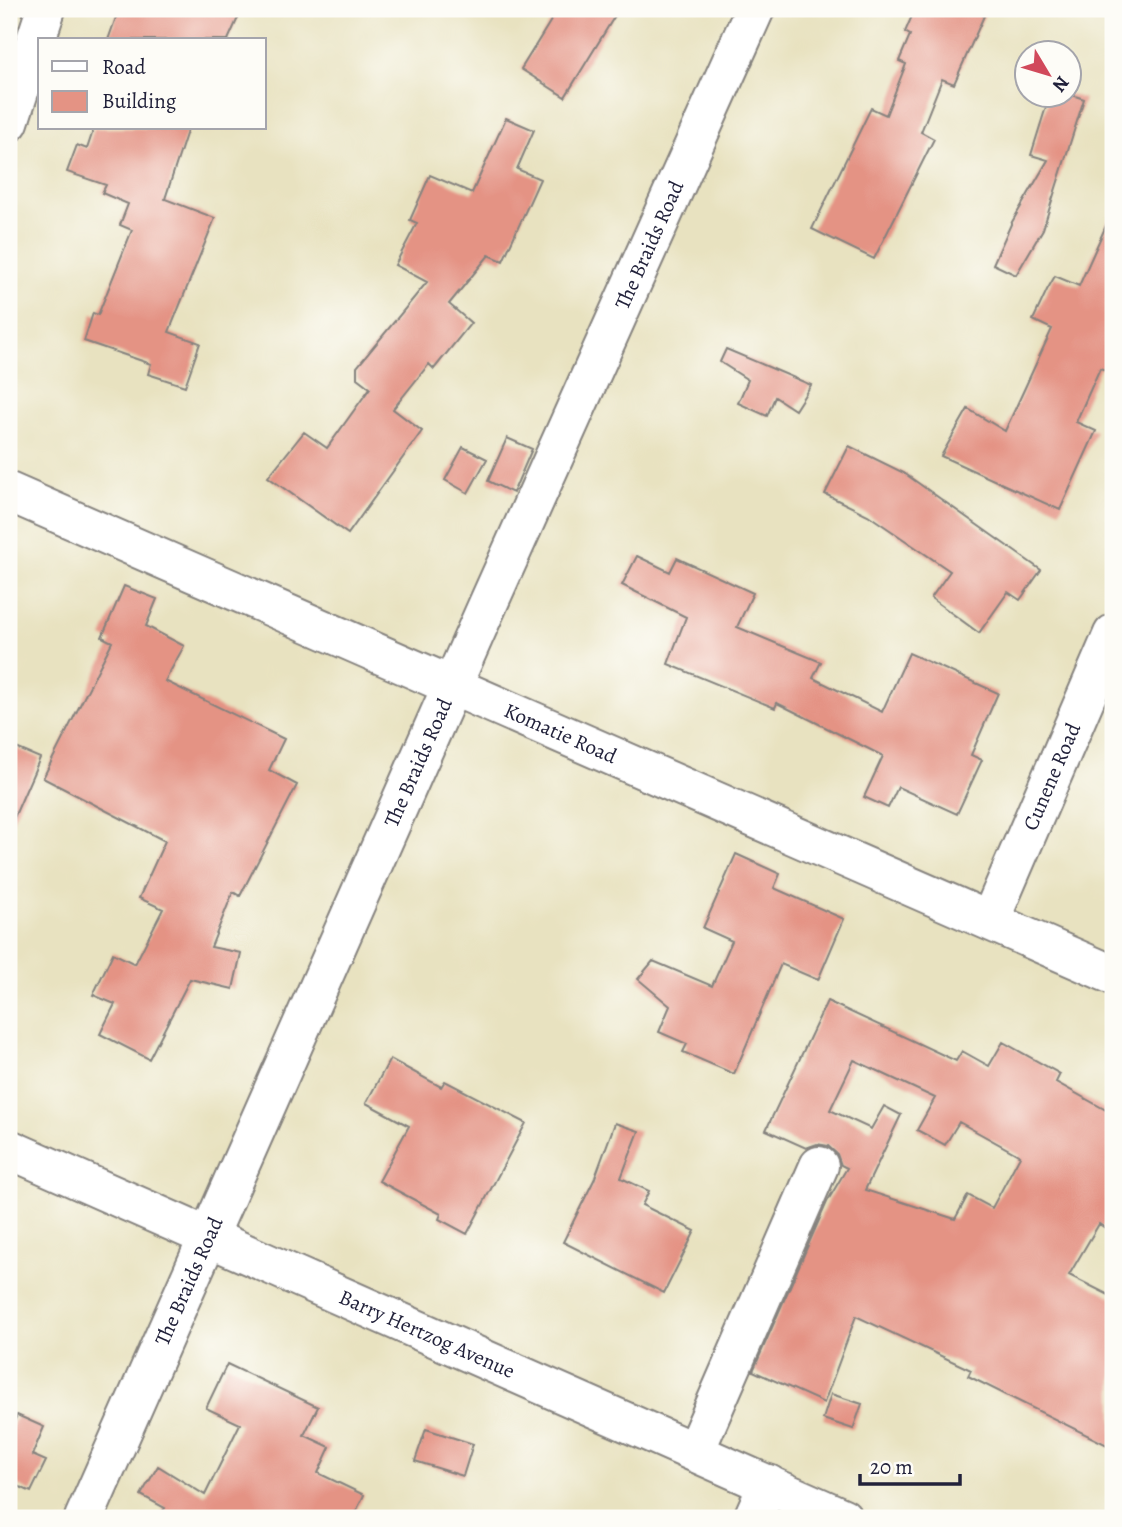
<svg xmlns="http://www.w3.org/2000/svg" width="1122" height="1527" font-family="Alegreya,serif">
  <style>
    .building { fill: #e49384; fill-rule: evenodd }
    .lines { fill: none; stroke-linecap: round; stroke-linejoin: round }
    .minor-casing { stroke: #85827e; stroke-width: 42 }
    .major-casing { stroke: #85827e; stroke-width: 42 }
    .minor { stroke: #fff; stroke-width: 38 }
    .major { stroke: #fff; stroke-width: 38 }
    .labels { text-anchor: middle; stroke-width: 5; stroke-linejoin: round; paint-order: stroke }
    .street-label { font-size: 21px; fill: #22223b; stroke: #fdfcf7 }
  </style>
  <rect width="100%" height="100%" fill="#fdfcf7"/>
  <filter id="ink" filterUnits="userSpaceOnUse"><feTurbulence type="fractalNoise" baseFrequency=".0143" numOctaves="2"/><feDisplacementMap in="SourceGraphic" scale="14" xChannelSelector="R" yChannelSelector="G"/><feConvolveMatrix kernelMatrix="1 2 1 2 8 2 1 2 1" color-interpolation-filters="sRGB"/></filter>
  <filter id="wash" filterUnits="userSpaceOnUse"><feTurbulence type="fractalNoise" baseFrequency=".00686" numOctaves="4" result="noise"/><feDisplacementMap in="SourceGraphic" scale="28" xChannelSelector="R" yChannelSelector="G"/><feGaussianBlur stdDeviation="1.57" result="paint"/><feColorMatrix in="noise" values="0 0 0 0 0 0 0 0 0 0 0 0 0 0 0 0 0 1.4 0 .05"/><feComposite in="paint" operator="in"/></filter>
  <g filter="url(#wash)">
    <rect width="100%" height="100%" fill="#e8e2c0"/>
    <g id="blocks">
      <path class="building" d="M119 9H242L228 40H108Z
        M558 9H619L565 97 521 69Z
        M915 9H987L954 84 942 79 921 132 934 139 874 259 812 229 871 108 886 115 906 64 899 61 910 35 905 32Z
        M1050 94H1069L1084 99 1043 229 1016 275 993 264 1012 222 1048 160 1031 155Z
        M506 118 534 130 517 169 540 179 503 261 489 255 449 304 471 323 434 369 429 364 393 409 422 431 348 534 268 477 304 432 327 448 370 388 357 378V367L427 282 395 265 417 223 410 220 430 175 472 193Z
        M94 128H188L165 199 215 218 169 332 200 343 185 386 148 374 151 364 84 341 93 313 98 315 132 230 120 225 128 204 102 193 106 185 67 172 77 145 87 149Z
        M1113 210V351L1105 370 1100 368 1076 422 1096 431 1060 510 941 456 968 409 1005 431 1052 329 1033 320 1047 290 1055 276 1079 286Z
        M726 349 811 385 795 410 775 397 767 416 738 403 748 380 720 362Z
        M507 438 532 449 513 493 488 481Z
        M849 446 904 473 1041 570 1020 600 1008 592 979 633 931 598 950 571 868 515 825 494Z
        M463 447 487 459 468 493 445 480Z
        M637 556 670 572 677 558 753 593 737 627 821 662 813 678 882 712 909 653 998 693 971 755 982 760 957 814 898 787 888 808 864 797 883 756 777 703 775 708 668 664 686 617 622 585Z
        M124 586 157 599 146 626 184 646 165 681 284 739 269 770 297 785 240 896 233 892 211 947 241 953 233 989 190 979 149 1059 100 1034 115 1004 93 995 113 953 135 964 163 909 139 898 165 841 43 778 112 642 102 637Z
        M9 745 40 758 9 829Z
        M736 854 780 874 774 888 844 919 818 980 781 964 734 1074 683 1052 687 1044 659 1032 670 1006 638 979 653 961 712 986 732 941 703 928Z
        M827 1001 956 1061 962 1051 989 1066 1003 1042 1060 1074 1056 1082 1113 1114V1233L1099 1224 1069 1275 1113 1297V1448L968 1376 971 1370 856 1316 824 1403 753 1371 827 1202 847 1168 841 1165 837 1154 828 1146 817 1144 806 1148 766 1130ZM854 1060 935 1098 917 1130 945 1145 959 1122 1020 1156 992 1208 968 1195 955 1219 865 1190 901 1115 884 1106 871 1129 830 1110Z
        M390 1059 441 1087 445 1081 526 1123 467 1234 439 1219 441 1214 379 1181 409 1126 366 1103Z
        M615 1123 639 1131 621 1178 649 1191 642 1205 695 1231 664 1293 563 1242 594 1180Z
        M227 1364 318 1407 304 1435 330 1447 318 1473 364 1495 353 1518H158L165 1508 141 1495 158 1466 205 1495 240 1424 206 1408Z
        M831 1394 862 1404 853 1429 823 1419Z
        M17 1415 44 1427 32 1455 46 1461 31 1492 18 1486 9 1506V1433Z
        M426 1429 473 1444 463 1476 415 1461Z"/>
    </g>
  </g>
  <g filter="url(#ink)">
    <use href="#blocks" fill-opacity="0" stroke="#85827e" stroke-width="2"/>
    <g class="lines">
      <g class="minor-casing">
        <g id="minor">
          <path d="M9 122 46 9"/>
          <path id="s1" d="M9 492 1113 975"/>
          <path id="s2" d="M990 920 1113 634"/>
          <path d="M695 1451 819 1166"/>
          <path id="s3" d="M84 1518 485 611 755 9"/>
          <path d="M753 1518 768 1484"/>
        </g>
      </g>
      <g class="major-casing">
        <g id="major">
          <path id="s4" d="M9 1149 843 1518"/>
        </g>
      </g>
      <use href="#minor" class="minor"/>
      <use href="#major" class="major"/>
    </g>
  </g>
  <g class="labels">
    <g class="street-label">
      <text dy="7" stroke="none"><textPath href="#s3" startOffset="1393">The Braids Road</textPath></text>
      <text dy="7" stroke="none"><textPath href="#s1" startOffset="602">Komatie Road</textPath></text>
      <text dy="7" stroke="none"><textPath href="#s3" startOffset="826">The Braids Road</textPath></text>
      <text dy="7" stroke="none"><textPath href="#s2" startOffset="156">Cunene Road</textPath></text>
      <text dy="7" stroke="none"><textPath href="#s3" startOffset="259">The Braids Road</textPath></text>
      <text dy="7" stroke="none"><textPath href="#s4" startOffset="457">Barry Hertzog Avenue</textPath></text>
    </g>
  </g>
  <rect width="1122" height="1527" fill="none" stroke="#fdfcf7" stroke-width="35"/>
  <rect x="38" y="38" width="228" height="91" fill="#fdfcf7" stroke="#a5a5ac" stroke-width="2"/>
  <rect x="52" y="61" width="35" height="10" fill="#ffffff" stroke="#a5a5ac" stroke-width="2"/>
  <text x="102" y="74" font-size="21" fill="#22223b">Road</text>
  <rect x="52" y="91" width="35" height="21" fill="#e49384" stroke="#a5a5ac" stroke-width="2"/>
  <text x="102" y="108" font-size="21" fill="#22223b">Building</text>
  <g transform="translate(1048 74) rotate(128)"><circle r="33" fill="#fdfcf7" stroke="#a5a5ac" stroke-width="2"/>
  <path d="M0-5L12 26L0 18L-12 26Z" fill="#d1495b"/>
  <text y="-10" font-size="19" font-weight="bold" text-anchor="middle" fill="#22223b">N</text>
  </g>
  <path d="M860 1474v10h100v-10" fill="none" stroke="#22223b" stroke-width="3.5"/>
  <text x="870" y="1474" font-size="21" fill="#22223b" stroke="#fdfcf7" stroke-width="5" paint-order="stroke">20 m</text>
</svg>
